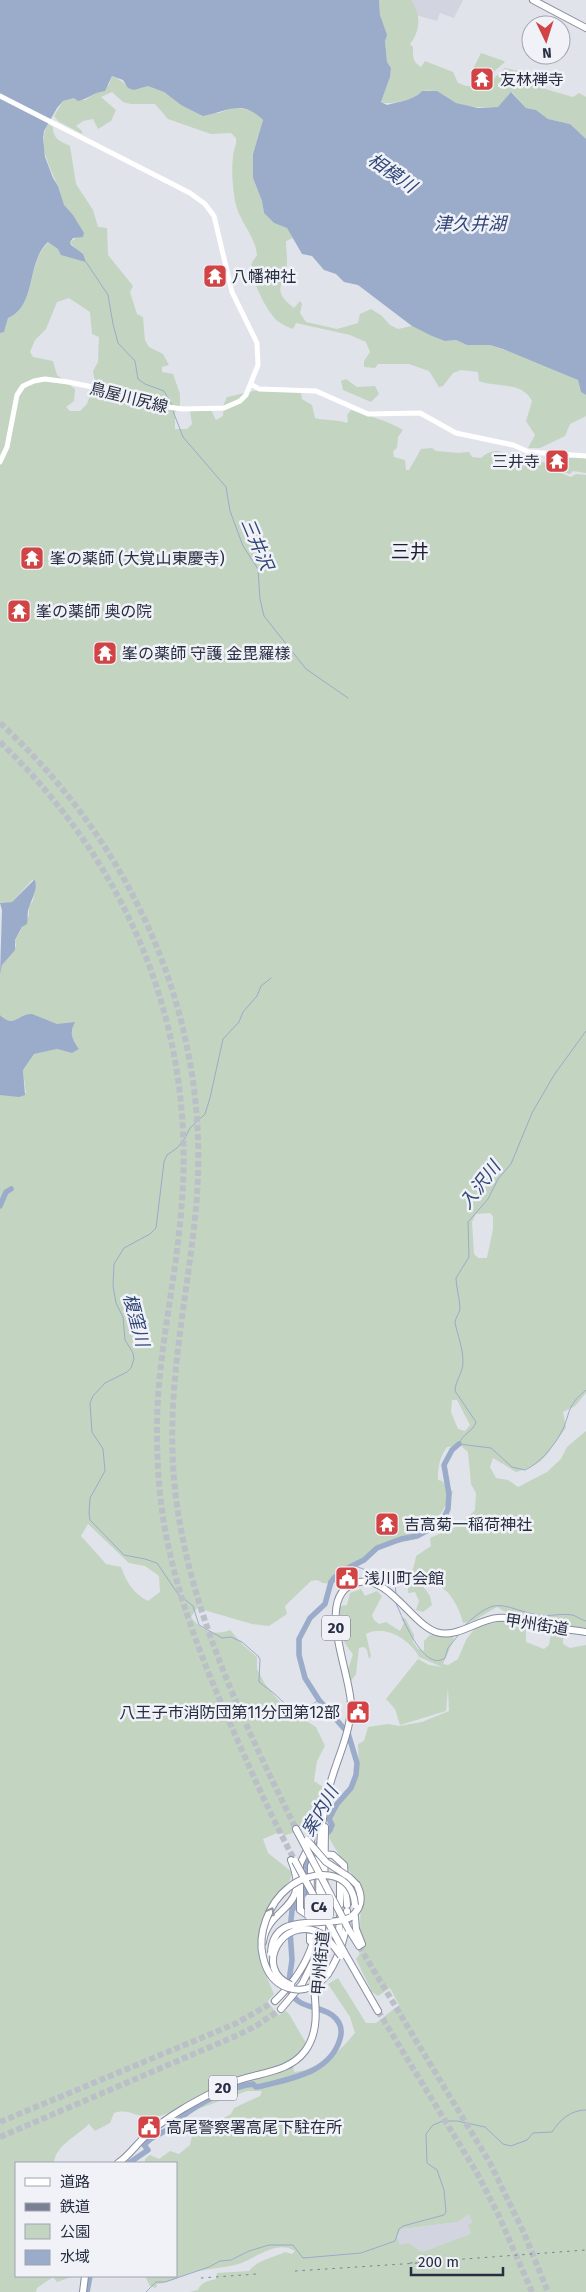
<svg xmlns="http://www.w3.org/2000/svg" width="586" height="2292" font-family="'Fira Sans','Noto Sans JP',sans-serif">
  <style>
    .built { fill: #d2d5df }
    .green { fill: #c3d4c1; fill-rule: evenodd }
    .water { fill: #9babca }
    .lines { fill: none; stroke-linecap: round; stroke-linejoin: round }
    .stream { stroke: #9babca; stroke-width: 1 }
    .river { stroke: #9babca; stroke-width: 5.5 }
    .highway-tunnel { stroke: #bbbfc8; stroke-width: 6; stroke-dasharray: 6 3; stroke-linecap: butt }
    .highway-casing { stroke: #878ea1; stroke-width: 8 }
    .secondary { stroke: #fff; stroke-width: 5 }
    .highway { stroke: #fff; stroke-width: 6 }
    .rail { stroke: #798094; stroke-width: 1; stroke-dasharray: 2.5 5; stroke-linecap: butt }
    .highway-bridge-casing { stroke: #878ea1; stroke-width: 8; stroke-linecap: butt }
    .highway-bridge { stroke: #fff; stroke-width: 6 }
    .oneway { stroke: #9496a0 }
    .labels { text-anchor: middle; stroke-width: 5; stroke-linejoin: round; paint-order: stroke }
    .shield { fill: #f0f2f7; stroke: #646978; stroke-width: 1 }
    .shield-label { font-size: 15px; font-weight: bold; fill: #282e42 }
    .poi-label { font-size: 16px; fill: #282e42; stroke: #f0f2f7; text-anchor: start }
    .street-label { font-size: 16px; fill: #282e42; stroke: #f0f2f7 }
    .water-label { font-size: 18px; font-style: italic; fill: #314777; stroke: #f0f2f7 }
    .quarter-label { font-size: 19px; fill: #1b1f32; stroke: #f0f2f7 }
  </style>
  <rect width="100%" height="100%" fill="#e0e3ea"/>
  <path class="built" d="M408 0H463L454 18 440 13 437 21 416 15Z
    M469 2214 472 2223V2234L422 2252 409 2243 400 2246 397 2236 401 2229 458 2222Z"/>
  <path class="green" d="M379 0H411C421 14 421 30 410 44L413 47C413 56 412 62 421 67L425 61 453 72 458 83 466 86H486L505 68 533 74 545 89 573 97 579 93 586 97V140L570 124 548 119 536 110 526 108 512 92 498 107C484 107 470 108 456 103 445 98 437 88 423 91 419 92 415 98 410 99 403 101 386 105 381 102L390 77 391 68 387 62 385 41 386 35 380 15Z
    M481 53 504 61 505 62 491 74 480 71 478 75 471 73Z
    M112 76C122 80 125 85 134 90L148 86 155 88 164 92 181 105 219 113 234 107 253 111 263 120 253 154V178L262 201 264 213 274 223 287 228 293 238 286 241C286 248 287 254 287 261 287 285 268 288 294 308L300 301 302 304 300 313 306 322 337 329 358 323 360 314 371 309 382 316 390 325 398 329 412 326 445 341 456 340 467 345H490L520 355 578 380 581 392 586 395V416L570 424 565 436 540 448H528L535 435 526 421 532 401C522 381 497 388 479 381L478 372 461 370 453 373 443 386 439 387 429 371 409 364H378L375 368 364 367V361L370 352 366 342 350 335 296 323 293 329C288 327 283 325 279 322 268 315 248 275 252 263 253 260 255 258 257 256 256 236 239 222 235 201 233 188 231 171 233 157 233 150 237 146 236 138L231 133 211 134 168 119 155 104H131L123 102 112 92 101 97 116 110 111 121 98 129 93 119 83 121 76 126 82 131V134L58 121 54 116 63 101 74 98 85 100 109 85Z
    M48 124 53 127C53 139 60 141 70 146L76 184 93 210 98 227 107 228 108 255 133 286 130 292 137 314 143 317 145 340 149 347 163 354 169 365 162 367V372L173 374 180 394V405L175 412V429H187L192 424 190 411 211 410 216 420 223 416 224 404 227 397 258 390 301 392 302 399 312 405 315 418C326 421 336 419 347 423L348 420 347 415 351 410C368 416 389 421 403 430L398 437 397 448 393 451 394 457 405 460 406 470H409L421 449 432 448 436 451 459 453 469 452 472 457 481 458C491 449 500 449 510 457H518L520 451 523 458 526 459 529 455 538 461 557 466 561 473 571 477 576 474 586 475V1393L575 1406 563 1412 566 1428C546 1451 550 1463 516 1472L493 1458 490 1467 496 1478 508 1480 518 1487 547 1472 561 1459 567 1447 586 1431V1628C556 1625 523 1624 497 1607L473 1621 463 1623C461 1613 453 1596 445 1590 439 1584 432 1581 425 1575L423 1586 430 1596 432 1605 423 1612 416 1610 419 1601 415 1592 408 1593C408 1580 414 1569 416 1556L431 1546 430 1538 460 1525 475 1510 476 1493 471 1484 468 1452 461 1446 447 1447C439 1458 438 1467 438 1480L442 1481 453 1492 439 1517 446 1525 416 1539 398 1543 386 1542 374 1547 360 1565 347 1571 333 1584 323 1583 317 1580 311 1581 285 1606 287 1614 269 1626 252 1624 197 1608 191 1617C201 1630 214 1637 230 1630L243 1645 257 1657V1669L265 1684 284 1707 316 1727 325 1746 317 1761 314 1781 323 1787 318 1824 286 1835 277 1833 263 1839 268 1853 292 1872 290 1880 278 1895 259 1946 261 1964 274 1994 267 2002 279 2015 286 2011 289 2014 306 2043 302 2050 292 2058 294 2072C322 2069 337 2054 355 2033L350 2017 328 1984 338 1978 366 2023H376L399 2005 390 1988 378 1996 372 1992 356 1959 366 1945 360 1930 361 1885 347 1868 329 1838 334 1805 359 1774 358 1744 364 1741 368 1727 388 1724 399 1726 422 1722 449 1711 448 1687 446 1711 400 1725 395 1709 386 1699 418 1659 429 1665 442 1667 419 1657C410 1639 384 1624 366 1634L371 1656 369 1659 367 1650 364 1647 359 1648 356 1674 351 1681 348 1670 353 1654C340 1640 337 1625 340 1606L347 1605 350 1593 361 1589 365 1596 377 1591 382 1596 372 1615 374 1620 379 1624 386 1622 400 1631 404 1623 401 1619 405 1618 414 1635 413 1642 418 1649 424 1651V1641L430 1635 453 1637 454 1639 443 1664 448 1665 458 1659 466 1640 475 1628 506 1620 526 1625V1642L544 1649 549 1645 551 1634 563 1637V1644L570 1648 586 1645V2292H190L198 2290C201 2282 208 2281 216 2279L217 2273 249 2271C257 2260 273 2258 285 2252L292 2254 295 2251C275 2239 255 2260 235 2265 221 2268 207 2269 193 2272 181 2276 169 2283 157 2284L156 2288 150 2286 145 2276H176V2163H145V2159L150 2155 159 2159 170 2151 179 2154 190 2145 192 2135 231 2114 234 2108 260 2096 262 2091H247L195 2110 188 2103C177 2109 162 2118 149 2117 136 2117 128 2108 114 2113L110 2123 95 2131 89 2124C77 2136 55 2146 54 2163H16V2276H74L57 2282 53 2277 37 2288 36 2292H0V1095L26 1093 23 1070 34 1054 57 1049 72 1053 79 1049C70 1036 71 1036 74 1022L61 1025 24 1015C14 1021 9 1025 0 1015V975L2 965 16 946 15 941 29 915V906L33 901 36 883V879L32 880 12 902 0 903V333L4 332 8 318C37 306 26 262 49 242L70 257H75L79 253 70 242 84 233C79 228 77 223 74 217 71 212 66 210 64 205 60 199 61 192 58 186 50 167 36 144 48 124ZM69 298 90 312 92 334 99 337 98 362 93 371 95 382 87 404 80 411H70L66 407 74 401 75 389 57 375 53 361 33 357 30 352 35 340 46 329 57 302ZM490 1213 493 1216V1229L487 1258H478L474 1254 472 1222 476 1214ZM452 1400H457L470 1425 465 1431 458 1429 451 1412ZM88 1524 129 1563 145 1566 159 1576 160 1592 148 1601C133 1593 127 1583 121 1567L106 1564 81 1536ZM469 2214 472 2223 468 2225 471 2234 422 2252 409 2243 400 2245 397 2236 401 2229 458 2222Z
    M346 379 357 387 375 386 379 394 371 402 343 390 341 381Z
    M586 457V473L573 471 570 474 559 471 560 465H566L567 458Z"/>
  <path class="water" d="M0 0H379L380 15 387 35 385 41 387 62 391 68 390 77 381 102 387 105C400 101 413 101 422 91H437L456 103 478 108 498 107 511 92 526 108 536 110 548 119 570 124 586 139V395L581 392 578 380 503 349 490 345H467L456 340 445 341 432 336 412 326 358 285 344 282 336 274 324 270 312 256 302 254 287 228 274 223 264 213 262 201 253 178V154L263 120C242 99 228 111 203 116L181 105 164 92 148 86 134 90 128 88 123 80 112 76 105 91C94 92 88 99 78 101L74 98 63 101 57 108 44 131 43 138 45 157 53 178 58 186 64 205 73 215 84 233 83 237 73 238 70 242 71 245 83 254 86 262 61 255 58 249 48 242C26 262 37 306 8 318L4 332 0 333Z
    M35 879C38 889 32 898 29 907 27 912 28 919 27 924L22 927 15 940V950L2 965 0 975 2 910 0 903 12 902Z
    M32 1014 57 1024 75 1022C69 1034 72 1039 79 1049L72 1053 57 1049 34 1054 23 1070 25 1095 19 1097 0 1095V1015C14 1029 17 1014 32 1014Z"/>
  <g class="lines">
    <path class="stream" d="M86 262 108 295 113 324 118 343 135 361 138 379 145 384 164 391 172 405
      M173 411 183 437 226 487 230 511 243 546 258 569 260 599 264 616 306 669 348 698
      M271 978 261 986 257 996 243 1012 239 1022 223 1039 210 1098 205 1114 190 1128 185 1138 177 1148 167 1155 164 1162 156 1228 150 1234 124 1248 114 1264 113 1286 116 1303 123 1317 125 1340 133 1353 134 1359 131 1368 127 1372 105 1383 93 1396 90 1403 92 1432 103 1449 105 1471 90 1498 89 1513 90 1520 124 1555 145 1559 157 1563 178 1594 193 1606 199 1625 222 1638 231 1637 242 1642 258 1656 260 1659 259 1682C265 1687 272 1691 278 1697 293 1713 301 1712 319 1700
      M586 1031 554 1075 532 1113 511 1164 498 1179 488 1199 468 1222 469 1257 456 1278C456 1288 460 1298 460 1309 459 1314 455 1318 455 1323 458 1336 463 1348 463 1362 463 1373 455 1381 455 1391L476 1422C473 1432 463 1433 459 1444L491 1448 512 1467 525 1470C539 1464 554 1446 561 1433 571 1414 565 1407 586 1390
      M355 1566 377 1574 389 1573 395 1583 396 1595
      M395 1601C402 1616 423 1673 445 1658L448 1648 460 1633
      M464 1626C498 1595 498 1606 537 1615 549 1617 560 1613 572 1615 577 1616 581 1620 586 1621
      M146 2292 156 2282H165L209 2267 220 2261 231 2260 249 2251 269 2245H293L303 2258 361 2253 395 2241 399 2229 403 2226 444 2215 446 2212 444 2190 437 2170 427 2163 426 2134 433 2125 443 2121H457L485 2127 503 2144 511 2146 527 2140 533 2133 552 2132C560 2120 570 2110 586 2110"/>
    <path class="river" d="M0 1206 6 1192 11 1189
      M129 2163 148 2150 144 2145C152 2136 154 2137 163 2132 170 2129 176 2122 182 2117 199 2103 230 2087 253 2084L256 2087 262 2086C292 2078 330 2073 340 2039 343 2029 340 2021 332 2015 314 2003 299 2011 288 1988L292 1960 290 1930 292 1910 306 1891 308 1881 306 1858 330 1830 332 1825 329 1819 337 1804 351 1788 356 1775 357 1763 348 1733 319 1700 305 1678 299 1655V1639L310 1618 325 1604 331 1582 335 1577 348 1568 364 1560 377 1548 401 1539 417 1536 442 1522 448 1509 449 1494 444 1465 452 1450 459 1444
      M87 2292 90 2276"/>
    <path class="highway-tunnel" d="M0 723C135 847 213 1023 196 1208 188 1294 168 1377 173 1464 180 1593 240 1715 296 1829
      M0 742C130 867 198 1031 181 1213 176 1275 162 1336 158 1398 156 1430 157 1462 160 1494 169 1580 202 1661 237 1739 255 1780 273 1820 294 1859
      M359 1946 490 2163 524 2233 548 2292
      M378 2011 477 2173 499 2216 532 2292
      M0 2122 237 2023 275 2001
      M0 2137 238 2035 256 2026 281 2009"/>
    <g class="highway-casing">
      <path id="highway" d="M533 0 586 28
        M296 1829 304 1844
        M322 1854 333 1855 344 1865 347 1905
        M340 1905V1876
        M311 1908 306 1914 300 1910V1864L311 1842 313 1828H325
        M351 1917C362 1908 363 1897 357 1885
        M355 1917 356 1929 362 1944
        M349 1930 359 1946
        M310 1941 311 1866 314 1859
        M263 1942C268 1905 312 1911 291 1860
        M338 1944 340 1917
        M344 1952 378 2011
        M328 1974C340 1955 347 1933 347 1911
        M316 1979 324 1912 325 1827
        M275 2001C332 1946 315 1903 321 1833 322 1821 325 1808 327 1796 333 1767 349 1739 351 1709 354 1679 310 1592 359 1582 389 1576 411 1623 436 1632 456 1639 477 1620 497 1618 512 1616 523 1623 537 1626 553 1629 570 1629 586 1632
        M281 2009 302 1984 316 1956
        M118 2163C130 2155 137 2143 148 2134 171 2113 202 2098 229 2084 254 2072 287 2075 305 2051 322 2028 314 1999 313 1973
        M83 2292 85 2276"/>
    </g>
    <path class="secondary" d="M0 96 190 193 205 204 214 216 232 292 257 343 258 365 246 395 240 401 224 408 183 409 153 405 117 392 68 382 45 379 34 381 23 386 17 395 7 447 0 462
      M251 384 259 389 316 391 368 414 420 413 456 433 513 445 529 452 586 456"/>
    <use href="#highway" class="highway"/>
    <path class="rail" d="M410 2263 586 2250
      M295 2271 418 2263
      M201 2278 257 2274"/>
    <g class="highway-bridge-casing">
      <path id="highway-bridge" d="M307 1840 326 1862 349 1877 357 1885
        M304 1844 349 1930
        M295 1861 344 1952
        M271 1953C273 1908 326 1930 351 1917
        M328 1974C318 1986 304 1993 288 1988 274 1983 266 1971 263 1957 257 1934 269 1903 288 1888 311 1869 352 1868 355 1905
        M291 1985C252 1969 283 1914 320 1933 329 1938 335 1948 341 1956"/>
    </g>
    <use href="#highway-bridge" class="highway-bridge"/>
  </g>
  <defs><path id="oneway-chevron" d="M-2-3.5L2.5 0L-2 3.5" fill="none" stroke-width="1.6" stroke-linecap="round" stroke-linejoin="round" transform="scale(1.25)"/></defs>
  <use class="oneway" href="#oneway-chevron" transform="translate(271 1911) rotate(-62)"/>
  <defs>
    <g id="temple-square" transform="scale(1.25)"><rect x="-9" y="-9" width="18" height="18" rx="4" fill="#d14345" stroke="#f0f2f7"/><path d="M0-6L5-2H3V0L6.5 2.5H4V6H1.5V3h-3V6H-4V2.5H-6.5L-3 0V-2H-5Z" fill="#fff"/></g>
    <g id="civic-square" transform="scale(1.25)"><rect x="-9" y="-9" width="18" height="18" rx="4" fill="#d14345" stroke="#f0f2f7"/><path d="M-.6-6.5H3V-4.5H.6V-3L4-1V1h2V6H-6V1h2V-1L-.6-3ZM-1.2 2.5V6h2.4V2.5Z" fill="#fff"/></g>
  </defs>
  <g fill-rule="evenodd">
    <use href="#temple-square" x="482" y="79"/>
    <use href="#temple-square" x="215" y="276"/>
    <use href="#temple-square" x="557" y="461"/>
    <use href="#temple-square" x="32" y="558"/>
    <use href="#temple-square" x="19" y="611"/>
    <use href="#temple-square" x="105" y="653"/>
    <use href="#temple-square" x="387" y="1524"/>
    <use href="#civic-square" x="347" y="1578"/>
    <use href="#civic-square" x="358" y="1712"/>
    <use href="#civic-square" x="149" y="2127"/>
  </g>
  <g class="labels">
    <g class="shield">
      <rect x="322" y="1615.5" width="28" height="25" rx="4"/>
      <rect x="305" y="1894.5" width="28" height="25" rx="4"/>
      <rect x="209" y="2075.5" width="28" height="25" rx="4"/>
    </g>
    <g class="shield-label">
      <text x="336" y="1633">20</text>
      <text x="319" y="1912">C4</text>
      <text x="223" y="2093">20</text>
    </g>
    <g class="poi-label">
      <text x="500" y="85">友林禅寺</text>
      <text x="232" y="282">八幡神社</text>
      <text x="540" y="467" text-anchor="end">三井寺</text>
      <text x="50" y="564">峯の薬師 (大覚山東慶寺)</text>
      <text x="36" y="617">峯の薬師 奥の院</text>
      <text x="122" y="659">峯の薬師 守護 金毘羅樣</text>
      <text x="404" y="1530">吉高菊一稲荷神社</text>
      <text x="364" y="1584">浅川町会館</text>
      <text x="340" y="1718" text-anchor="end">八王子市消防団第11分団第12部</text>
      <text x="166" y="2133">高尾警察署高尾下駐在所</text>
    </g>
    <g class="street-label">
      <text transform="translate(129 397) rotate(14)" y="6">鳥屋川尻線</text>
      <text transform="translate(537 1624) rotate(9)" y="6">甲州街道</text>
      <text transform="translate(320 1963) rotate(-85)" y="6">甲州街道</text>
    </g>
    <g class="water-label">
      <text transform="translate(392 173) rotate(35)" y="6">相模川</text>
      <text x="470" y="230">津久井湖</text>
      <text transform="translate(257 544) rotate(67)" y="6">三井沢</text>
      <text transform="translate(480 1185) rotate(-53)" y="6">入沢川</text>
      <text transform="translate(136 1320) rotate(75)" y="6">榎窪川</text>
      <text transform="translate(320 1811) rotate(-60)" y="6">案内川</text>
    </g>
    <g class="quarter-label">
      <text x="410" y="558">三井</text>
    </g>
  </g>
  <rect x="15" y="2162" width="162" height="115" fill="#f0f2f7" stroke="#a0a4af"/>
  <rect x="25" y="2178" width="25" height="8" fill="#ffffff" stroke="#a0a4af"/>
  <text x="60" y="2187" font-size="15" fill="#282e42">道路</text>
  <rect x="25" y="2203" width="25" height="8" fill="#798094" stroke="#a0a4af"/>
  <text x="60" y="2212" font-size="15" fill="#282e42">鉄道</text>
  <rect x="25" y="2224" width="25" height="15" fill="#c3d4c1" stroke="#a0a4af"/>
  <text x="60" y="2237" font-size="15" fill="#282e42">公園</text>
  <rect x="25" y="2250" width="25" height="15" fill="#9babca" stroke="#a0a4af"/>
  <text x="60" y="2262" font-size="15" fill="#282e42">水域</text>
  <g transform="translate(546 40) rotate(176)"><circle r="24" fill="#f0f2f7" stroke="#a0a4af"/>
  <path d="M0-4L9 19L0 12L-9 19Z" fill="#d14345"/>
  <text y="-8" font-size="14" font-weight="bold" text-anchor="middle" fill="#282e42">N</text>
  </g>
  <path d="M411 2267v8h92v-8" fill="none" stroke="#282e42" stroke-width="2.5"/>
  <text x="418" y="2267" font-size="15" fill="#282e42" stroke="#f0f2f7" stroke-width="4" paint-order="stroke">200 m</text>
</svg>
